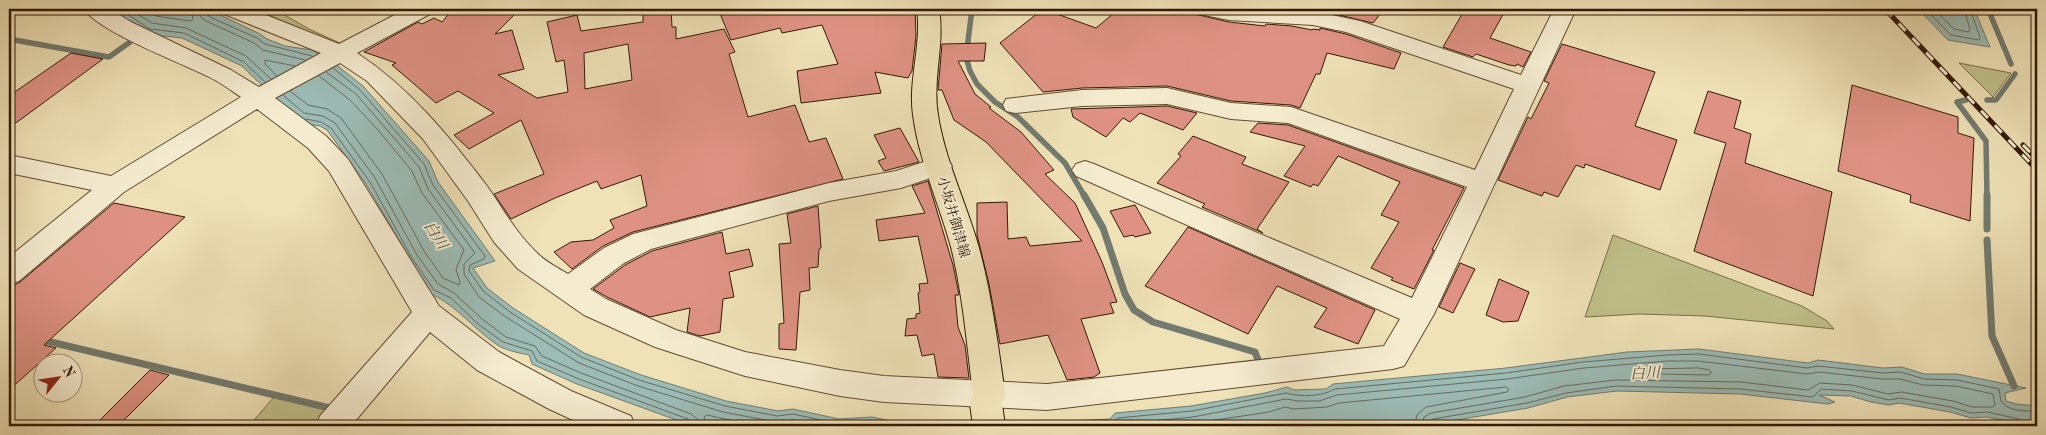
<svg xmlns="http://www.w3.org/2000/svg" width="2046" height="435" font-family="'Old Standard TT','Noto Serif JP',serif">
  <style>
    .green { fill: #c0c18a; stroke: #7a6d47 }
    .water { fill: #9cbcb6; stroke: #727b6f }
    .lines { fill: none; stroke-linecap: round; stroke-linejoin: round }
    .shore { stroke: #686a5d; stroke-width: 1 }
    .stream-far1 { stroke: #727b6f; stroke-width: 5.5 }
    .stream { stroke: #727b6f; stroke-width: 7 }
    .building { fill: #df9284; stroke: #331904; fill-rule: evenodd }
    .minor-casing { stroke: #624b31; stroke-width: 2 }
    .major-casing { stroke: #331904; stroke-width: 2 }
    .minor { fill: #f5ecd0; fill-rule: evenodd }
    .major { fill: #efe2b7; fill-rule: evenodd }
    .rail-casing { stroke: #331904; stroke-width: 5 }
    .rail { stroke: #f5ecd0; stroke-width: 3; stroke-dasharray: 10; stroke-linecap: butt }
    .labels { text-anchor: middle; stroke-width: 4; stroke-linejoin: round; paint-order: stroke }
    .street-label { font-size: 14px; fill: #331904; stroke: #f5ecd0 }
    .water-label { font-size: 15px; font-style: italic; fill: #585242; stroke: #f5ecd0 }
  </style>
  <rect width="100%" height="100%" fill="#efe2b7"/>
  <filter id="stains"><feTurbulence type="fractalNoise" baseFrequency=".004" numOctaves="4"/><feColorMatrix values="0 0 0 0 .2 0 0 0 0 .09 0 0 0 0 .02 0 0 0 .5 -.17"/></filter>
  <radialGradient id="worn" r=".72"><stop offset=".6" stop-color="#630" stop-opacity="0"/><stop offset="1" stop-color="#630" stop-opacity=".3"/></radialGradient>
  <path class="green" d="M255 9H274L309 29 342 44 337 46Z
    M1959 63 2011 73 1993 97Z
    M1613 235 1802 306 1827 321 1834 329 1705 316 1639 314 1585 317Z
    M274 397 335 411 323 426H249Z"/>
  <path class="water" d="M111 9H208L260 34 267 39 285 46 312 50 334 63 363 86 429 161 438 182 495 261 473 268 487 288 513 308 584 353 641 375 726 401 778 411 793 409 839 419 872 417 891 421 934 426H693L577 384 532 364 529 355C520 353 508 351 499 346 474 330 458 306 431 294L366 184 327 130 320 126 300 123 242 66 182 38 155 35 126 21Z
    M1918 9H1974L1990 47 1948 40Z
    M1699 349 1808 363 1818 360 1883 368 1902 367 1924 374H1957L2026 388 2005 393 2006 401 2016 404 2037 406V426L1986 417 1971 418 1950 412 1899 403 1889 405 1871 402 1851 396 1819 395 1835 402 1828 404 1740 394 1617 391 1567 397 1528 408 1421 426H1047L1070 421 1110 419 1115 413 1191 406 1265 393 1287 387 1294 390 1326 389 1333 384 1506 368 1627 352Z"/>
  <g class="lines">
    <path class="shore" d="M119 9 150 29 184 33 244 62 265 82
      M129 9 152 23 186 28 246 56 271 79
      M144 9 156 16 190 21 193 19 191 9
      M199 9 200 16 204 20 254 43 263 50 305 60
      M205 9 206 14 212 18 257 38 265 44 312 56
      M1925 9 1951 35 1979 40 1980 37 1970 9
      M1934 9 1954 29 1968 32 1970 29 1964 9
      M333 68 360 90 424 164 433 185 485 256 484 259 470 265 469 271 483 291 510 312 581 357 639 380 725 406 777 416 793 414 839 424 872 422 892 426
      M326 72 356 94 419 167 428 189 475 253 464 264V274L479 297 506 317 579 363 638 386 723 412 776 422 793 420 826 426
      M277 76 265 64V60L295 66
      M290 91 308 105 327 109 341 118 382 174 424 251 443 278 459 285 460 282 456 269 464 250 422 193 412 171 378 130 350 100 319 76
      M283 95 304 113 323 116 335 123 375 178 417 255 438 284 454 293 482 319 506 337 535 346 542 356 581 373 691 414 697 419 698 426
      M306 119 321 122 331 128 370 182 412 258 434 290 451 298 478 324 503 342 532 351 537 361 579 379 688 419 692 426
      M1698 368 1710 370 1711 373 1709 375 1660 374 1657 372 1660 369Z
      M706 426 704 417 707 415 757 426
      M1073 426 1111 423 1118 418 1192 411 1286 393C1301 397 1321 397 1335 389L1506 373 1583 362 1667 355 1699 354 1807 368 1818 366 1883 373 1901 372 1924 379 1957 380 1999 389C2000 393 2000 398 2001 401 2007 412 2027 411 2037 411
      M1118 426 1121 424 1193 417 1286 399 1298 401H1319L1337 395 1507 379 1584 368 1667 361H1698L1807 374 1819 372 1882 379H1900L1923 385 1956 386 1993 394 1995 405 1993 407H1972L1953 401 1901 392 1888 394 1852 385 1820 383 1808 390 1741 382 1616 380 1564 386 1525 397 1431 413 1424 417 1422 426
      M1176 426 1269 412 1285 407 1294 409 1327 407 1339 403 1506 387 1509 389 1507 392 1426 407 1417 415 1414 426
      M1428 426 1429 422 1433 419 1527 403 1566 393 1616 386 1740 389 1813 397 1821 389 1852 391 1889 400 1900 398 1951 407 1971 413 1987 412 2019 419 2023 422 2024 426"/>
    <path class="stream-far1" d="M972 9 966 57 970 71 977 84 995 102 1018 117 1065 163 1085 197
      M1988 9 2011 64
      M9 39 109 57 130 42
      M1966 100 1957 102 1986 141 1987 197
      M1987 100H1996L2015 74"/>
    <path class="stream" d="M1084 195 1103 228 1125 294 1134 310 1153 322 1255 352 1258 360
      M1987 195V229
      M1987 240 1992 336 2014 386
      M42 340 334 409"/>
  </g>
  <path class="building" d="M453 9H520L495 34 512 30 524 69 498 75 537 98 568 92 564 60 556 62 547 22 577 15 581 31 643 22V9H671L672 27H676V39L724 29 735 52 729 54 748 117 795 105 809 142 826 138 843 179 633 232 603 246 572 269 554 252 571 242 593 240 614 228 610 220 647 206 641 175 601 189 597 181 555 198 511 219 494 194 544 174 521 120 469 149 454 135 494 113 458 91 436 103 392 65 396 63 364 52 418 22 422 24 434 18 442 22ZM628 44 632 80 585 89 584 53Z
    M718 9H862V13L883 9H915L916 36 912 71 908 78 875 72 881 93 801 103 797 71 838 64 822 25 782 33 780 28 731 40Z
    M1043 9 1096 28 1119 9H1164L1174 11 1177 10 1229 22 1265 26 1266 24 1292 26 1312 30 1313 29 1320 30V28L1346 34 1401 53 1394 69 1327 53 1320 74H1316L1300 108 1291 105 1231 101 1167 86 1082 88 1043 92 1000 43Z
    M1327 9H1384L1373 23 1326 12Z
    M1465 9H1506L1490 38 1531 52 1523 67 1517 64 1516 66 1509 65 1476 54 1473 57 1443 47Z
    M986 43 984 61H958L975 94 991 107 989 108 1021 132 1054 170 1045 174 1075 203 1102 262 1117 302 1110 303 1114 313 1081 319 1100 373 1094 377 1067 380 1048 335 1000 344 989 284 977 235V203L1007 202 1008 239 1026 237 1030 246 1082 241 986 142 954 120 942 90H938L942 44Z
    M1562 44 1655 72 1635 126 1677 140 1660 190 1585 164 1584 168 1576 165 1558 197 1544 192 1542 196 1498 180 1528 117 1531 119 1549 83 1544 81Z
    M71 53 103 59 9 128V96Z
    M1852 85 1958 117V133L1974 138 1970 221 1910 202 1911 195 1838 171Z
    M1708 91 1741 101 1734 128 1751 134 1745 163 1832 192 1813 296 1694 251 1726 143 1694 133Z
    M1167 106 1197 113 1183 130 1140 113 1130 122 1123 118 1106 137 1073 117 1071 109Z
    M1258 123 1288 125 1464 188 1432 250H1434L1414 289 1391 280 1393 278 1371 268 1399 222 1381 215 1400 182 1338 156 1318 186 1313 184 1311 187 1284 176 1305 146 1250 132Z
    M900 128 919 162 884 171 878 161 886 158 874 135Z
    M1193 136 1246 157 1242 164 1289 182 1257 229 1263 233 1202 207 1205 204 1157 183 1181 156 1178 154Z
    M928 181 953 265 959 295H955L958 327 965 345 969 378 938 377 934 354 922 356 917 335 905 336 907 319 916 318V314L920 313 918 293 920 292 919 284 928 283 918 236 879 241 876 220 925 213 912 186Z
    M114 203 185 217 44 345 56 348 9 390V288L20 282Z
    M1135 205 1151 233 1135 237 1133 235 1124 237 1110 211Z
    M818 206 821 248 819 249 818 267 809 268 810 290 800 292 796 350 779 349V324L784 323 779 244 791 243 787 214Z
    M1188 227 1375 310 1358 344 1314 327 1327 308 1277 286 1248 334 1145 286Z
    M722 232 726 254 749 249 753 266 729 272 734 297 723 299 720 332 700 336 687 332 690 308 650 317 607 297 593 289 625 265 652 251Z
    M1460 263 1475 269 1453 313 1439 307Z
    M1499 279 1529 292 1518 321 1503 322 1486 315Z
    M150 370 169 375 118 426H94Z"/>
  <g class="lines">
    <g class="minor-casing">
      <path id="minor" d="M84 9H110L131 22 231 70 259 87 321 53 224 14 221 9H251L339 44 406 9H433L430 14 357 53C410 88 449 136 487 186 503 209 516 233 537 253 546 262 558 268 568 274L604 248 633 234 829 183 896 171 939 157 948 160 952 166 948 172 901 188 829 201 651 249 624 263 590 289 606 299 676 330 745 352 840 370 884 376 1047 384 1384 346 1400 319 1076 176 1072 170 1076 164 1085 161 1094 164 1412 298 1467 187 1288 123 1231 119 1167 104 1082 106 1015 113 1006 111 1003 105 1006 99 1082 90 1167 88 1231 103 1291 107 1475 170 1514 89 1346 32 1313 25 1229 20 1199 14 1196 9H1271L1313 11 1360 21 1521 75 1554 9H1576L1434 314 1404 366 1393 369 1047 410 884 402 840 396 745 376 655 347 584 315 518 269 494 242 468 201 423 139 367 81 340 63 275 98 326 136 348 159 439 306 499 352 571 391 631 416 635 426H586L549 409 477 370 430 332 351 426H316L320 416 412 312 329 171 308 148 257 109 124 192 19 281 9 284V257L92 190 9 173V155L111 176 241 97C232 91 224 85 215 80 185 64 100 33 84 9Z"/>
    </g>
    <g class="major-casing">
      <path id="major" d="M917 9H939C945 44 932 79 938 115 945 161 967 204 979 248 992 296 998 345 1005 394L1002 404 1005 426H973L970 404 973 394C967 345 963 295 951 247 939 203 919 161 913 115 908 80 922 45 917 9Z"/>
    </g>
    <use href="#minor" class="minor"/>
    <use href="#major" class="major"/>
    <g class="rail-casing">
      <path id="rail" d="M1885 9 2037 170
        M2023 145 2037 159"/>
    </g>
    <use href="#rail" class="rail"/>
  </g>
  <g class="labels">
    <g class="street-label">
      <text transform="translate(954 217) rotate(74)" y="5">小坂井御津線</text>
    </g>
    <g class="water-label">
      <text transform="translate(436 235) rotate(57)" y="5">白川</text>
      <text transform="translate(1645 373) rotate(-3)" y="5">白川</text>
    </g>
  </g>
  <rect width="2046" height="435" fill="none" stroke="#efe2b7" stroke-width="30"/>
  <rect x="10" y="10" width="2026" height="415" fill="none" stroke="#331904" stroke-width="2.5"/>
  <rect x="15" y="15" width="2016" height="405" fill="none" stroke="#331904"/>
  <g transform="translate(58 378) rotate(60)"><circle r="24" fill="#f5ecd0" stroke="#a7987e"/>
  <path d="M0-4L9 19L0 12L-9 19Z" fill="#8f2418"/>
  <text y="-8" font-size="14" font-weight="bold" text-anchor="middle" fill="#331904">N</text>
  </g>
  <rect width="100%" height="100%" filter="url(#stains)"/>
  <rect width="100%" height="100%" fill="url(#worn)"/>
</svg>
